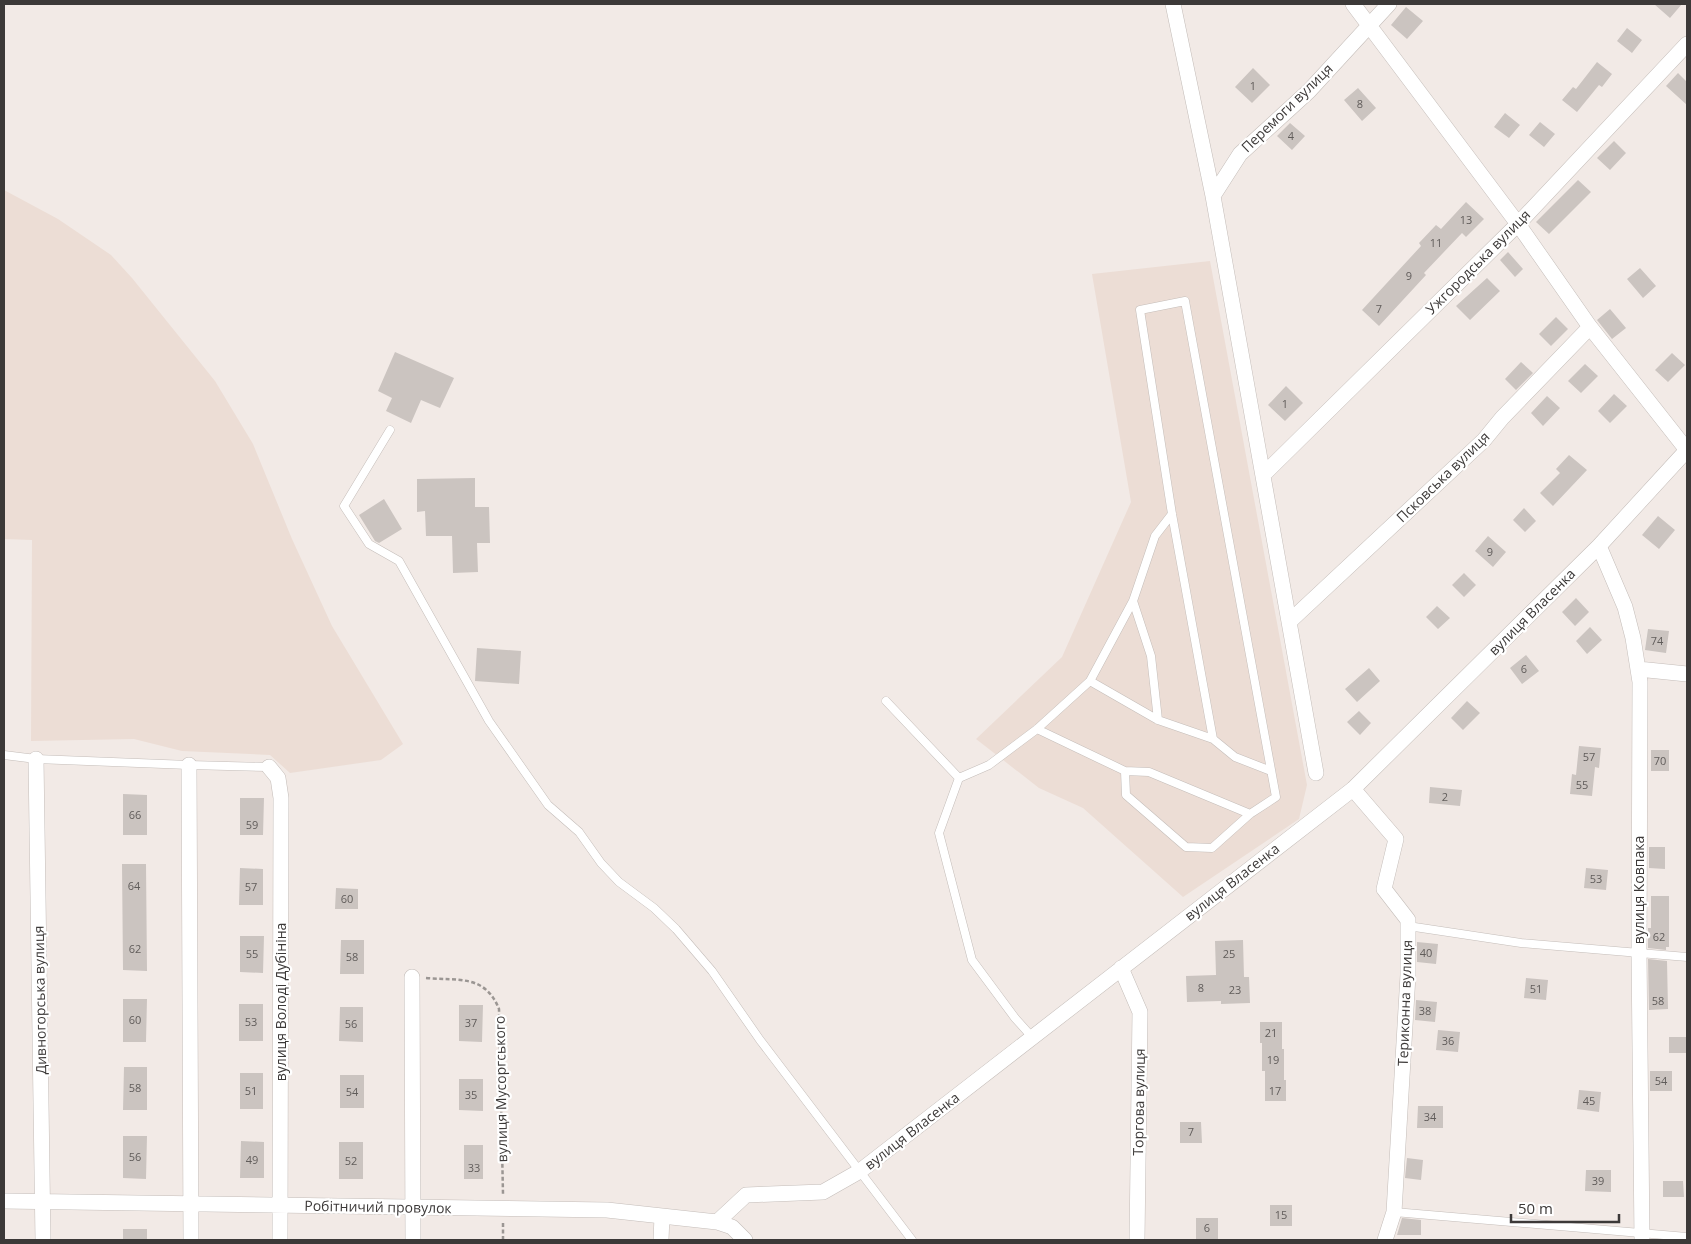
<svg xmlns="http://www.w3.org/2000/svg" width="1691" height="1244" font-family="'Open Sans',sans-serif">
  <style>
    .built { fill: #ecddd5 }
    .building { fill: #cbc4c0 }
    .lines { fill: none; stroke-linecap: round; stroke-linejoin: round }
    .lane-casing { stroke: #c4bdb9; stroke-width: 9 }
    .street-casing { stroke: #c4bdb9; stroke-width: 16 }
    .path { stroke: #9b9693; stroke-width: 2.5; stroke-dasharray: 4 2.5; stroke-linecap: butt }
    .lane { stroke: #fff; stroke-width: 8 }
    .street { stroke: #fff; stroke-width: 15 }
    .labels { text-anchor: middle; stroke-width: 4.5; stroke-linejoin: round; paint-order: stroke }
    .number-label { font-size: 11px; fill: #605c5a }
    .street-label { font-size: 14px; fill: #3c3938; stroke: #fff }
  </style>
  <rect width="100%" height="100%" fill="#f2eae6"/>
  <path class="built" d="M4 190 58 219 111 255 132 278 215 381 253 444 292 539 332 626 403 744 381 760 290 773 270 755 182 751 134 739 31 741 32 540 4 539Z
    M1210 261 1307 785 1299 819 1183 897 1083 808 1039 788 976 739 1062 657 1131 502 1092 274Z"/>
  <path class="building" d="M1654 4H1682L1670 18Z
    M1406 7 1423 21 1407 39 1391 25Z
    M1627 28 1642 40 1632 53 1617 41Z
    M1597 62 1612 74 1602 87 1599 85 1577 112 1562 100 1573 87 1576 89Z
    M1253 68 1270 85 1252 103 1235 87Z
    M1678 73 1687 82V105L1666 86Z
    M1358 88 1376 108 1362 121 1344 100Z
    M1505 113 1520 125 1509 138 1494 127Z
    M1540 122 1555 134 1544 147 1529 135Z
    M1290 123 1305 136 1292 150 1277 136Z
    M1614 141 1626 153 1610 170 1597 158Z
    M1578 180 1591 192 1549 234 1536 222Z
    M1466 202 1484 219 1466 237 1462 233 1424 273 1426 275 1379 326 1362 310 1421 246 1419 243 1436 225 1441 229Z
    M1508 252 1523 269 1515 277 1500 260Z
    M1640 268 1656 286 1643 298 1627 279Z
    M1487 278 1500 291 1470 320 1456 306Z
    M1610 309 1626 328 1612 339 1597 320Z
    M1556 317 1568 329 1551 346 1539 334Z
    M395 352 454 378 440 408 421 400 411 423 386 411 392 398 378 391Z
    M1672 353 1685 365 1668 382 1655 370Z
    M1521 362 1533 373 1516 390 1505 379Z
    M1585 364 1598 376 1581 393 1568 381Z
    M1286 386 1303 403 1285 421 1268 405Z
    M1614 394 1627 406 1610 423 1598 411Z
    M1547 396 1560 408 1543 426 1531 413Z
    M1569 455 1587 470 1553 506 1540 493 1560 473 1556 469Z
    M475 478V507H489L490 543H477L478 572 453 573 452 536H426L425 511 417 512V479Z
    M384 499 402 529 379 543 375 541 359 515Z
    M1524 508 1536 521 1525 532 1513 520Z
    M1658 516 1675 530 1659 549 1642 535Z
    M1488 536 1506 552 1493 567 1475 551Z
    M1464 573 1476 585 1464 597 1452 585Z
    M1576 598 1589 612 1575 626 1562 612Z
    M1437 606 1450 618 1438 629 1426 617Z
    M1590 627 1602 640 1587 654 1576 641Z
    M1648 629 1669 631 1666 653 1645 650Z
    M477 648 521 651 519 684 475 681Z
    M1526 655 1539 671 1522 684 1510 668Z
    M1369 668 1380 681 1357 702 1345 689Z
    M1467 701 1480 713 1463 730 1451 718Z
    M1359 711 1371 723 1360 735 1347 722Z
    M1579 746 1601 748 1599 768 1595 767 1592 796 1570 794 1572 774 1576 775Z
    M1651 750H1669V771H1651Z
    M1430 787 1462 790 1460 806 1429 803Z
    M123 794 147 795V835H123Z
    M240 798H264L263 835H240Z
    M1649 847H1665V869L1649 868Z
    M122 864H146L147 971 123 970Z
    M240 868 263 869V905H239Z
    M1586 868 1608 870 1606 890 1584 888Z
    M336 888 358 889V909H335Z
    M1651 896H1669V947H1666V950L1648 948V928H1651Z
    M240 936H264L263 973 240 972Z
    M341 940H364V974H340Z
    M1243 940 1244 977H1249L1250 1003 1221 1004V1001L1187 1002 1186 976 1216 975 1215 941Z
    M1417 942 1438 944 1436 964 1417 962Z
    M1648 959 1667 961 1668 1009 1649 1010Z
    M1526 978 1548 980 1546 1000 1524 998Z
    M123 999H147L146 1042H123Z
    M1416 1000 1437 1002 1435 1022 1415 1020Z
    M239 1004H263V1041H239Z
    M459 1005H483L482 1042 459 1041Z
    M340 1007H363V1042L339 1041Z
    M1260 1022H1282V1049H1284V1080H1286V1101H1265V1071H1262V1043H1260Z
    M1438 1030 1460 1032 1458 1052 1436 1050Z
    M1669 1037H1687V1053H1669Z
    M124 1067H147V1110H123Z
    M1650 1071H1672V1091H1650Z
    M240 1073H263V1109H240Z
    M340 1075H364V1108H340Z
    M459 1079H483V1111L459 1110Z
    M1579 1090 1601 1092 1599 1112 1577 1109Z
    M1418 1106H1443V1128H1417Z
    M1180 1122H1201L1202 1143H1180Z
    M123 1136H147L146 1179 123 1178Z
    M241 1141 264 1142V1178H240Z
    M339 1142H363V1179H339Z
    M464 1145H483V1179H464Z
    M1407 1158 1423 1160 1421 1180 1405 1178Z
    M1586 1170H1611V1192L1585 1191Z
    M1663 1181H1683L1684 1197H1663Z
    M1270 1205H1292V1226H1270Z
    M1196 1218H1218V1239H1196Z
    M1402 1218 1421 1220V1235H1397Z
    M123 1229H147V1240H123Z"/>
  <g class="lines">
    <g class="lane-casing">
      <path id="lane" d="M390 430 344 506 369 544 399 561 489 721 548 805 579 832 601 863 619 882 654 908 676 929 712 971 760 1040 912 1240
        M1133 601 1151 656 1158 720
        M1090 681 1133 601 1155 536 1172 514
        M886 701 959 778
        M1037 729 1125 771 1149 772 1250 814
        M1213 739 1235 757 1271 771
        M4 755 36 759 189 765 269 767
        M1408 926 1521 943 1687 957
        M1032 1037 1015 1018 972 960 939 833 959 778 989 765 1037 729 1090 681 1158 720 1213 739 1172 514 1140 310 1185 301 1276 797 1250 814 1212 848 1186 847 1126 795 1125 771
        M1394 1212 1687 1237"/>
    </g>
    <g class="street-casing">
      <path id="street" d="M1173 4 1213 196 1316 773
        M1353 4 1518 224 1590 327 1687 450
        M1213 196 1240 154 1309 91 1389 4
        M1263 475 1518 224 1687 44
        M1599 546 1625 607 1633 638 1640 682 1639 952 1642 1240
        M1289 622 1484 440 1502 418 1590 327
        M1638 669 1687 674
        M36 759 43 1240
        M189 765 191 1240
        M269 767 278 778 281 798 280 1240
        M1353 789 1396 839 1384 889 1408 920V975L1394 1212 1385 1240
        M1121 968 1140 1012 1137 1240
        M412 977 413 1240
        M4 1201 607 1210 717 1222 732 1227 745 1240
        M717 1222 746 1195 823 1192 860 1171 1353 789 1599 546 1687 450
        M661 1240 662 1216"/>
    </g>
    <path class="path" d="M426 978C458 981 485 974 499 1009L503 1194
      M503 1240V1222"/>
    <use href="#lane" class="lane"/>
    <use href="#street" class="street"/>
  </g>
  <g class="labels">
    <g class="number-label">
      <text x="1253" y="90">1</text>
      <text x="1360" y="108">8</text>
      <text x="1291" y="140">4</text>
      <text x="1466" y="224">13</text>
      <text x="1436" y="247">11</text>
      <text x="1409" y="280">9</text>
      <text x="1379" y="313">7</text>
      <text x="1285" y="408">1</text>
      <text x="1490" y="556">9</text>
      <text x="1657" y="645">74</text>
      <text x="1524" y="673">6</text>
      <text x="1589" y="761">57</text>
      <text x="1660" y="765">70</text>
      <text x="1582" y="789">55</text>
      <text x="1445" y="801">2</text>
      <text x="135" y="819">66</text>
      <text x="252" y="829">59</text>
      <text x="1596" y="883">53</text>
      <text x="134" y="890">64</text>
      <text x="251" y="891">57</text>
      <text x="347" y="903">60</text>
      <text x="1659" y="941">62</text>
      <text x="135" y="953">62</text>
      <text x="1426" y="957">40</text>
      <text x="252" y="958">55</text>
      <text x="1229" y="958">25</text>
      <text x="352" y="961">58</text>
      <text x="1201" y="992">8</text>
      <text x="1536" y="993">51</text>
      <text x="1235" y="994">23</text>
      <text x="1658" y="1005">58</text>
      <text x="1425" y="1015">38</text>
      <text x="135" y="1024">60</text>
      <text x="251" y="1026">53</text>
      <text x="471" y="1027">37</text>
      <text x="351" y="1028">56</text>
      <text x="1271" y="1037">21</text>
      <text x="1448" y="1045">36</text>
      <text x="1273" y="1064">19</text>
      <text x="1661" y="1085">54</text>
      <text x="135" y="1092">58</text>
      <text x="251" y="1095">51</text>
      <text x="1275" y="1095">17</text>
      <text x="352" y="1096">54</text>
      <text x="471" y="1099">35</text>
      <text x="1589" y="1105">45</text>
      <text x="1430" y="1121">34</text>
      <text x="1191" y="1136">7</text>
      <text x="135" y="1161">56</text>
      <text x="252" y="1164">49</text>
      <text x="351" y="1165">52</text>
      <text x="474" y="1172">33</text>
      <text x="1598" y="1185">39</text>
      <text x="1281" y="1219">15</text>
      <text x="1207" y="1232">6</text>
    </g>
    <g class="street-label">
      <text transform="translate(1287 108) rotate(-44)" y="5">Перемоги вулиця</text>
      <text transform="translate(1478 262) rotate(-45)" y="5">Ужгородська вулиця</text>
      <text transform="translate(1443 477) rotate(-44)" y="5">Псковська вулиця</text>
      <text transform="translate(1532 612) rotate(-45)" y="5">вулиця Власенка</text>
      <text transform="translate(1232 882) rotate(-38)" y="5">вулиця Власенка</text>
      <text transform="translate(1639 890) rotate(-90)" y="5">вулиця Ковпака</text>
      <text transform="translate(40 1000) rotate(-91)" y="5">Дивногорська вулиця</text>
      <text transform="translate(281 1002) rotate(-90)" y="5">вулиця Володі Дубініна</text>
      <text transform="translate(1405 1003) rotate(-88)" y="5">Териконна вулиця</text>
      <text transform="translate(501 1089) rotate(-91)" y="5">вулиця Мусоргського</text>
      <text transform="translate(1139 1102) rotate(-89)" y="5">Торгова вулиця</text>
      <text transform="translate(912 1131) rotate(-38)" y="5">вулиця Власенка</text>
      <text transform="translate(378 1207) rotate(1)" y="5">Робітничий провулок</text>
    </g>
  </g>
  <rect width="1691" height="1244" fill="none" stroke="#3c3938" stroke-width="10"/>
  <path d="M1511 1214v8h108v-8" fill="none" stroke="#3c3938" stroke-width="2.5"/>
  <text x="1518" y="1214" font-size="15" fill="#3c3938" stroke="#ffffff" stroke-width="4" paint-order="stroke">50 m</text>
</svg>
